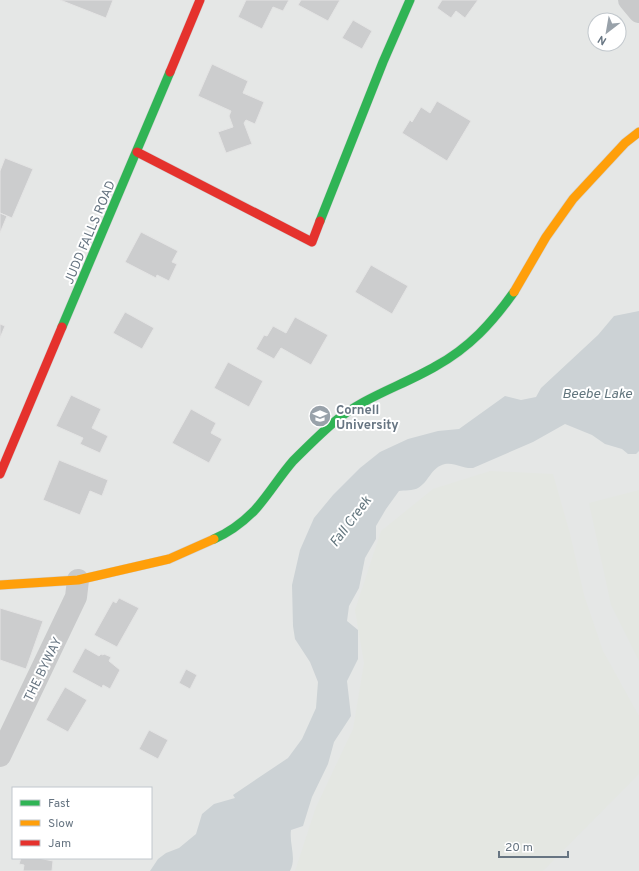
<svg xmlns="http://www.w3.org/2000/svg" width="639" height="871" font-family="Overpass,sans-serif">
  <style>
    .built { fill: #e5e7e6; fill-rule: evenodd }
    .green { fill: #e4e7e2 }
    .water { fill: #ccd2d5 }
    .building { fill: #cccdce; stroke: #e4e4e4 }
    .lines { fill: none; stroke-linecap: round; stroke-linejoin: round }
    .fast-casing { stroke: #d1d1d2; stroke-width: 10 }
    .slow-casing { stroke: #d1d1d2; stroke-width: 10 }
    .jam-casing { stroke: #d1d1d2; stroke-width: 10 }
    .street { stroke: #c9cacb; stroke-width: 22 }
    .fast { stroke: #30b455; stroke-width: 9 }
    .slow { stroke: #ff9f0a; stroke-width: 9 }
    .jam { stroke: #e5322d; stroke-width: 9 }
    .labels { text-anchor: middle; stroke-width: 4; stroke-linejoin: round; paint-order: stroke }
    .street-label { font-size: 13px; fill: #677582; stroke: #fff }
    .poi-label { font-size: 13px; font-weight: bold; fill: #677582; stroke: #fff; text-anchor: start }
    .water-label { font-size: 14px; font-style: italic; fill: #63767e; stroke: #fff }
  </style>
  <rect width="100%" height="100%" fill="#f5f5f4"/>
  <path class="built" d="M0 0H639V871H0ZM595 20H619V44H595ZM13 788H151V858H13Z"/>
  <path class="green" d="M490 471 553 474 569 530 584 595 603 651 639 716V774L543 871H295L316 807 353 729 364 663 355 610 381 531 433 489Z
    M639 490V661L611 605 589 503Z"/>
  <path class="water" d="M639 311V451L636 454H628L622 449 605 444 592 435 565 424 533 442 473 468C463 469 455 462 445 464 431 467 429 482 418 488 413 491 404 490 399 491L386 509 376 526V539L365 558 359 588 349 606 347 621 358 630V659L347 681 351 716 334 742 328 764 312 797 303 826 291 830C289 844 297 858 290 871H150L158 859 166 853 179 848 196 834 202 814 214 804 235 798 233 795 288 758 302 739 316 708 318 682 310 662 295 639 293 626 292 585 300 550 314 518 333 495 360 468 380 452 408 439 438 431 459 429 505 396 521 400 536 397 541 388 598 335 614 316Z"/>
  <path class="building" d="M60 0H113L106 18Z
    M246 0H289L283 11 273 7 262 29 238 17Z
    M301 0H340L328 21 298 5Z
    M442 0H478L465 18 456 11 451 18 437 8Z
    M353 20 372 31 362 49 342 38Z
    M212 64 248 81 243 93 264 102 255 124 246 120 244 123 252 144 226 153 218 132 233 127 229 116 231 111 198 96Z
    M437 101 471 121 447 161 402 133 410 120 412 122 421 107 430 113Z
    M5 158 33 169 12 218 0 213V171Z
    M0 213 7 216 0 233Z
    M141 232 178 251 172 262 177 264 169 281 157 275 156 278 125 262Z
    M371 265 408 286 392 314 355 292Z
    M125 312 154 328 142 349 113 333Z
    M295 317 328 335 311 365 281 348 274 359 256 349 264 335 267 336 273 326 286 333Z
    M0 324 5 326 0 338Z
    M228 362 263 381 249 407 214 388Z
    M71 395 101 409 92 428 108 436 100 453 80 444 83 438 56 426Z
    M191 409 216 423 211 433 222 439 209 463 172 443Z
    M59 460 108 480 102 496 90 491 80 515 43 500Z
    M119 598 139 608 117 647 94 635 113 601 116 603Z
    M0 608 43 621 26 669 0 660Z
    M85 648 99 656 101 654 103 655 104 654 111 657 109 661 120 670 110 689 103 685 102 688 72 672Z
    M186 669 197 675 190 689 179 683Z
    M65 687 87 700 68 732 46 720Z
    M149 730 168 740 158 759 139 749Z
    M21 858H38L53 861 52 871H23L24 865 19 864Z"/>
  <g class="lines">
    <g class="fast-casing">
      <path id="fast" d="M320 221 383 62 410 0
        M62 327 170 72
        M214 539C228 533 243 522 254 511 268 496 279 477 293 461 306 448 319 435 333 423 363 397 402 386 436 366 469 348 492 323 514 292"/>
    </g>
    <g class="slow-casing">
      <path id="slow" d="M514 292 546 237 573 199 625 143 639 132
        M0 585 78 580 169 559 214 539"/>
    </g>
    <g class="jam-casing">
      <path id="jam" d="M170 72 200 0
        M137 152 312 242 320 221
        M0 474 62 327"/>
    </g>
    <path class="street" d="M629 0 639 12
      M0 756 76 597 78 580"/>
    <use href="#fast" class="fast"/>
    <use href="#slow" class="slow"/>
    <use href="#jam" class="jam"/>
  </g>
  <defs>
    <g id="university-disc" transform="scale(1.15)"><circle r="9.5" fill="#99a2aa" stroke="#fff"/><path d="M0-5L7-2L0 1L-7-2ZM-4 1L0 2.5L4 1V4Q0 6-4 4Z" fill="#fff"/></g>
  </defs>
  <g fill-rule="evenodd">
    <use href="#university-disc" x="320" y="416"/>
  </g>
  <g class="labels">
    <g class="street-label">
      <text transform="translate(89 232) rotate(-67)" y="5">JUDD FALLS ROAD</text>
      <text transform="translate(42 669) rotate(-64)" y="5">THE BYWAY</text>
    </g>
    <g class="poi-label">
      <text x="336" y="414">Cornell<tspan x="336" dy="15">University</tspan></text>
    </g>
    <g class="water-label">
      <text x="597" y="398">Beebe Lake</text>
      <text transform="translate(350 521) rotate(-53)" y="5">Fall Creek</text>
    </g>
  </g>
  <rect x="12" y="787" width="140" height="72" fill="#ffffff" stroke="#c2c8cd"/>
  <rect x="20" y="800" width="20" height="6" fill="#30b455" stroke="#c2c8cd"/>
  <text x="48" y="807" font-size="12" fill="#677582">Fast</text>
  <rect x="20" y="820" width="20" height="6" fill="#ff9f0a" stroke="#c2c8cd"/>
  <text x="48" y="827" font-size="12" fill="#677582">Slow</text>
  <rect x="20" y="840" width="20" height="6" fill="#e5322d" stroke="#c2c8cd"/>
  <text x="48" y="847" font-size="12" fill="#677582">Jam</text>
  <g transform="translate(607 32) rotate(211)"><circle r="19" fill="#ffffff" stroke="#c2c8cd"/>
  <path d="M0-3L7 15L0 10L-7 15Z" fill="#99a2aa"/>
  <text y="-6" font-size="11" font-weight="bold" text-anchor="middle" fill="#677582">N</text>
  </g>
  <path d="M499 851v6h69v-6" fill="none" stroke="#677582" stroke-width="2"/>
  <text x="505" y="851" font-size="12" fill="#677582" stroke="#ffffff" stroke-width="3" paint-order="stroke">20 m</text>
</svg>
